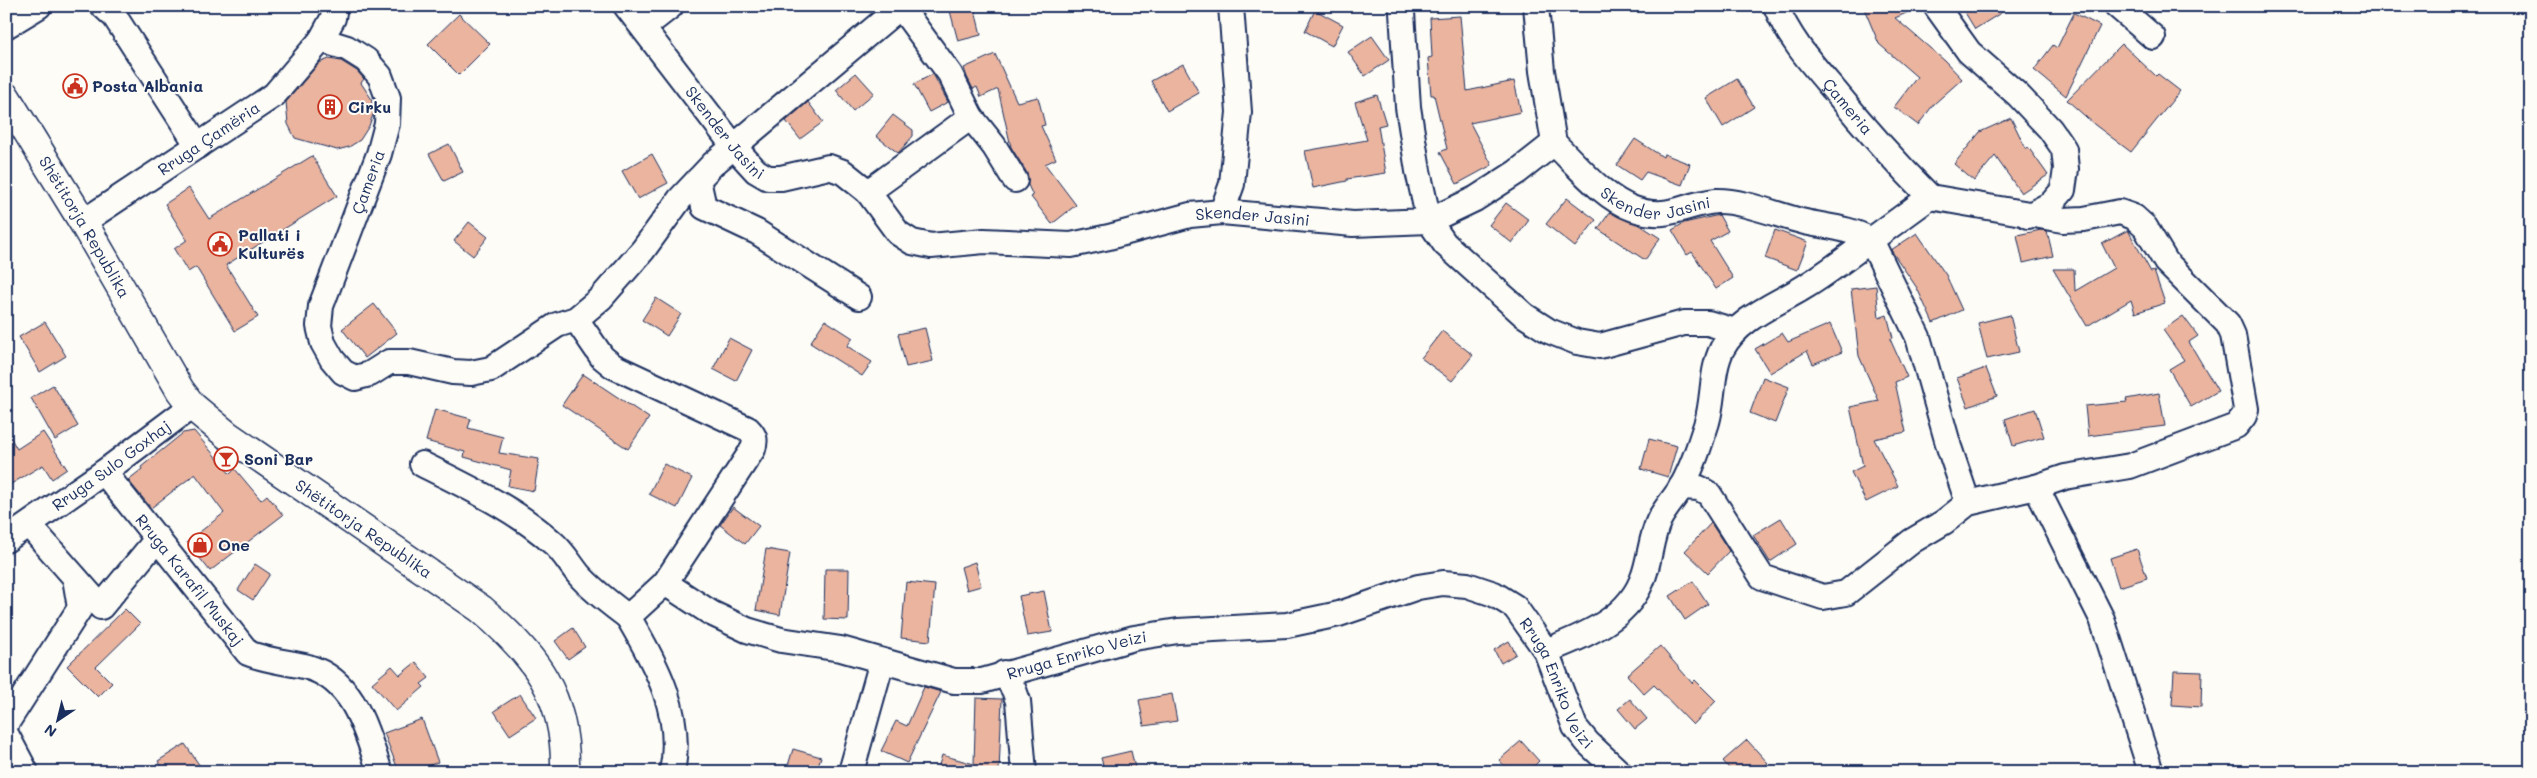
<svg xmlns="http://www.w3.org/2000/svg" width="2537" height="778" font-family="Mali,sans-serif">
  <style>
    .building { fill: #eab49f; stroke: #1b2f5e }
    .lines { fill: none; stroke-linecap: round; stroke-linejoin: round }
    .minor-casing { stroke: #1b2f5e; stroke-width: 28 }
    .major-casing { stroke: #1b2f5e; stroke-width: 31 }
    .minor { stroke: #fdfcf7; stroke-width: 24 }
    .major { stroke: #fdfcf7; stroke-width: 28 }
    .labels { text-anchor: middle; stroke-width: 4; stroke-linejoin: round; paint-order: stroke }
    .poi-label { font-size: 16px; font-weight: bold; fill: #1b2f5e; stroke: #fdfcf7; text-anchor: start }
    .street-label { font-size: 16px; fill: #1b2f5e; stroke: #fdfcf7 }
  </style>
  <rect width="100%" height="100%" fill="#fdfcf7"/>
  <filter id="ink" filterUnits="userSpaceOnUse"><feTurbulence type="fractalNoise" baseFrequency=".02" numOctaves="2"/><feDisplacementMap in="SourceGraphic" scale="10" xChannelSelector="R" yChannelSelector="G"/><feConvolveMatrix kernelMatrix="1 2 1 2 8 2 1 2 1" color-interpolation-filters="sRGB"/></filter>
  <g filter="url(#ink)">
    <path class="building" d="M969 6H974L981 35 958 41 950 11Z
      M1863 6H1922L1895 18 1945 61 1962 79 1934 104 1918 125 1894 107 1917 77 1879 44Z
      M1961 6H2012L1975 29Z
      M1315 10 1343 25 1332 46 1305 31Z
      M2074 13 2100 26 2066 96 2034 70 2053 45 2057 48Z
      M459 14 490 44 459 75 428 44Z
      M1460 16 1467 91 1514 81 1521 112 1470 123 1492 165 1457 184 1440 152 1447 149 1434 95H1431L1428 58 1432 57 1430 18Z
      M1372 36 1389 60 1365 76 1348 52Z
      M2122 44 2156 76 2158 74 2180 91 2131 152 2095 125 2067 100Z
      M995 54 1017 102 1038 97 1045 125 1041 126 1056 159 1045 164 1076 205 1052 224 1031 197 1033 196 1028 185 1027 173 1011 147 998 89 981 97 977 87 973 89 967 77 964 68Z
      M329 59 341 61 357 71 364 79 361 83 371 98 374 112 369 126 360 140 349 147 337 150 295 138 288 124 286 102 319 63Z
      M1183 64 1199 93 1167 111 1151 81Z
      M856 73 874 93 853 111 836 90Z
      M933 74 948 102 929 112 914 84Z
      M1737 79 1754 107 1723 127 1706 98Z
      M1377 95 1386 124 1378 126 1386 173 1347 179V181L1313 188 1305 151 1367 140 1355 102Z
      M808 102 823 122 800 139 786 121Z
      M893 115 913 130V136L898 153 876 136Z
      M2011 118 2026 149 2028 147 2048 175 2021 193 1995 156 1974 181 1954 164 1980 132Z
      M1635 139 1663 157 1664 154 1690 164 1682 185 1646 172 1640 180 1617 165Z
      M449 144 463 172 444 181 429 154Z
      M652 154 668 183 638 199 622 171Z
      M312 156 337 196 226 265 258 317 235 331 196 267 188 272 174 249 187 240 165 204 189 188 209 219Z
      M1567 198 1596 220 1575 247 1546 224Z
      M1506 203 1529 220 1512 243 1489 225Z
      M1610 212 1640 225 1660 238 1645 260 1598 229Z
      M1719 215 1728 231 1710 241 1733 278 1716 289 1692 252 1687 255 1672 230 1684 223Z
      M469 222 488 237 473 256 454 241Z
      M1775 230 1808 242 1797 270 1765 258Z
      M2041 230 2047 231 2053 256 2023 263 2017 235Z
      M2128 230 2151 272 2154 271 2165 303 2135 313 2131 300 2087 326 2053 269H2074L2075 291 2114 268 2102 244Z
      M1917 233 1946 275 1962 310 1933 323 1917 288 1891 250Z
      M1876 286 1879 318 1887 315 1893 338 1890 339 1907 377 1895 382 1906 432 1874 439 1898 486 1866 502 1851 472 1863 466 1850 407 1879 401 1859 356 1851 289Z
      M656 298 681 314 667 336 642 320Z
      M374 304 397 333 365 358 342 329Z
      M2010 315 2019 352 1987 359 1978 323Z
      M2183 316 2198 336 2189 342 2218 391 2191 407 2169 369 2184 360 2163 330Z
      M825 320 853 338 847 346 872 362 862 376 810 343Z
      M45 322 66 356 40 372 19 337Z
      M1830 324 1842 352 1813 364 1807 351 1770 373 1755 349 1782 333 1788 342Z
      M925 328 933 361 906 367 898 334Z
      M1442 331 1473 355 1452 381 1421 358Z
      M729 338 752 350 736 381 713 369Z
      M1986 368 1997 396 1968 407 1957 378Z
      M583 374 649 418 628 449 562 405Z
      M1763 377 1789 387 1775 423 1750 413Z
      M53 385 78 426 55 440 31 398Z
      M2159 393 2165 426 2088 436 2085 406 2127 402 2126 399Z
      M435 409 471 419 468 428 503 437 499 453 539 459 534 491 508 486 511 470 464 457 465 452 426 441Z
      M2035 409 2044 437 2013 446 2005 419Z
      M6 430 17 449 43 432 67 469 52 479 43 465 6 487Z
      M194 431 230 474 235 469 261 500 267 495 283 515 210 571 187 542 224 513 195 474 151 508 128 480 142 469 141 467 183 433Z
      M1649 439 1677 446 1668 477 1641 469Z
      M664 464 692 478 677 508 649 494Z
      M733 507 759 526 745 544 720 525Z
      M1781 518 1797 544 1770 562 1753 535Z
      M1711 523 1729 551 1708 573 1685 551Z
      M766 549 790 553 780 615 756 610Z
      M2137 549 2147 578 2119 587 2110 558Z
      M975 562 981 586 967 590 961 567Z
      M255 564 270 574 253 600 238 590Z
      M825 569H849L848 620 824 619Z
      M1693 581 1708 604 1685 620 1670 596Z
      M906 582 935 585 930 641 901 638Z
      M1044 591 1052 632 1027 636 1019 596Z
      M125 609 140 624 96 667 112 683 98 697 67 666Z
      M573 628 585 647 568 659 555 641Z
      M1509 641 1516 654 1501 663 1494 650Z
      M1660 646 1692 683 1695 680 1716 701 1693 725 1654 685 1644 694 1627 675Z
      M416 662 429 678 421 684 424 687 396 711 372 683 392 666 400 675Z
      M2174 671 2202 672 2201 707 2172 705Z
      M924 687 941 692 907 763 881 751 896 721 907 726Z
      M520 694 536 718 510 735 494 711Z
      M1172 694 1177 721 1144 726 1139 700Z
      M976 698 1002 699 999 772H937L942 755 974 764Z
      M1630 699 1647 719 1635 729 1618 709Z
      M422 719 438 762 412 772H399L384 733Z
      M1747 740 1768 763 1758 772H1732L1723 761Z
      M1521 741 1539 761 1528 772H1510L1499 760Z
      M185 744 204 772H165L158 761Z
      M793 749 821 757 816 772H786Z
      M1131 751 1136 772H1105L1101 758Z"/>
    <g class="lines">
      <g class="minor-casing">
        <g id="minor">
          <path d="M103 6 115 17 198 146"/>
          <path d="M335 6 333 18 321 40 347 48 366 60 380 76 388 98 387 124 379 154 321 306 319 326 323 343 332 359 343 372 355 378 370 374 389 362H409L453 372 471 373 491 369 557 325 576 319 601 298 643 250 680 199 713 164 900 7"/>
          <path id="s1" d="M626 6 735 148 756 171 768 178H781L829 167 843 172 868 192 898 233 912 242 931 246 984 241 1071 245 1109 237 1190 215 1222 212 1353 224 1429 221 1475 199 1517 172 1554 143C1577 165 1603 198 1634 209 1670 221 1683 204 1716 201 1742 200 1779 216 1805 222 1828 227 1850 228 1871 240L1930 197"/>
          <path d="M1536 6 1542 71 1554 143"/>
          <path id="s2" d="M1776 6C1789 39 1812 64 1835 91 1865 128 1896 163 1930 197"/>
          <path d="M1936 6 1969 52 2018 95 2050 129 2064 149 2066 169 2063 190 2051 204 2028 216"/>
          <path d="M2117 6 2153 37"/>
          <path d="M1402 12 1408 107 1418 171 1429 221 1445 244 1524 315 1549 331 1577 342 1600 346 1684 323H1708L1735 331"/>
          <path d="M6 26 39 6"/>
          <path d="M644 27 671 6"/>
          <path d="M971 117 994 146 1015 180"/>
          <path d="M698 180 704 207 757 232 859 297"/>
          <path d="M868 192 971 117 950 74 900 6"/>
          <path d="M1930 197 2063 220 2084 219 2120 212 2134 217 2145 227 2166 262 2228 324 2233 335 2246 409 2244 416 2236 426 2130 466 2065 477 2036 487"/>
          <path d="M1222 212 1232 184 1239 112 1231 6"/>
          <path id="s3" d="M83 222 274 95 321 40"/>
          <path d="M576 319 602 357 613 366 748 429C755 436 756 440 753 449L665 583"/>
          <path d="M422 464C467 487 514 508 552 542 563 551 570 564 579 575 593 591 611 604 628 617"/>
          <path id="s4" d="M104 472 248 653C267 661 288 662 308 667 355 681 366 731 380 772"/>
          <path d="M1681 487 1699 488 1709 494 1762 577 1823 597 1846 593 1912 541 1944 522 1968 503 2036 487 2102 619 2151 772"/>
          <path d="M29 525 101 607 158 538"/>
          <path id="s5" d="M6 540 104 472 192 406"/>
          <path d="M1546 651C1585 635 1630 619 1644 575 1650 558 1651 537 1659 520 1665 508 1675 498 1682 486 1693 466 1700 444 1707 422 1714 398 1711 371 1722 349 1739 317 1778 304 1806 286 1829 272 1850 255 1871 240L1918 337 1949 447 1968 503"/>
          <path d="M1004 673 1014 690 1018 701 1024 772"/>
          <path d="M6 724 80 608 75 578"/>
          <path d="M6 734 26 772"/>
          <path id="s6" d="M672 772C684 715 656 664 628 617L665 583 711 613 747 630 781 640 841 649 954 681H982L1134 638 1178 631 1287 625 1339 614 1418 587 1443 583 1467 585 1494 594 1515 607 1546 651 1575 727 1588 743 1619 772"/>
          <path d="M851 772 882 661"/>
        </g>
      </g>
      <g class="major-casing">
        <g id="major">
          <path id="s7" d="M6 97 83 222 180 390 192 406 227 435 481 609C536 656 567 696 565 772"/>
        </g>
      </g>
      <use href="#minor" class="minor"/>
      <use href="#major" class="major"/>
    </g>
  </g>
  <defs>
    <g id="civic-ring" transform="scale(1.25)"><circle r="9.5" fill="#fdfcf7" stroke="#c8321e" stroke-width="1.5"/><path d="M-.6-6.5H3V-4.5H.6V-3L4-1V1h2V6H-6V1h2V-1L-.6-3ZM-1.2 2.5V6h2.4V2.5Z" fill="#c8321e"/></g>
    <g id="building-ring" transform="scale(1.25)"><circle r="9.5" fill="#fdfcf7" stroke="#c8321e" stroke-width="1.5"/><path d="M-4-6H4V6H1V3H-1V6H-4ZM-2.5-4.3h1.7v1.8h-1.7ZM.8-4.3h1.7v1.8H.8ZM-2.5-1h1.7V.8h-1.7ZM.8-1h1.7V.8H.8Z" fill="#c8321e"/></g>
    <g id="bar-ring" transform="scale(1.25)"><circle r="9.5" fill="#fdfcf7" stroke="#c8321e" stroke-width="1.5"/><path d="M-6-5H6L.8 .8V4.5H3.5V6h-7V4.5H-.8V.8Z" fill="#c8321e"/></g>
    <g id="shop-ring" transform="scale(1.25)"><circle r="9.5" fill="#fdfcf7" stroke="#c8321e" stroke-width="1.5"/><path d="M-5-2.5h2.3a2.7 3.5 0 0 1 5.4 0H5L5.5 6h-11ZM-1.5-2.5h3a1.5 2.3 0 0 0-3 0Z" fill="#c8321e"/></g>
  </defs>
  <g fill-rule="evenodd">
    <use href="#civic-ring" x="75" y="86"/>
    <use href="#building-ring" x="330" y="107"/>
    <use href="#civic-ring" x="220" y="244"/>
    <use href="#bar-ring" x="226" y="459"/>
    <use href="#shop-ring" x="200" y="545"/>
  </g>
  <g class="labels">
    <g class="poi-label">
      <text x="92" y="92">Posta Albania</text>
      <text x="348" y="113">Cirku</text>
      <text x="238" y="241">Pallati i<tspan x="238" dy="18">Kulturës</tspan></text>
      <text x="244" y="465">Soni Bar</text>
      <text x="218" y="551">One</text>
    </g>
    <g class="street-label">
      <text dy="6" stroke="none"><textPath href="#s2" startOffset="124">Çameria</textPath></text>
      <text dy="6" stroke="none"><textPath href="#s1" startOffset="161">Skender Jasini</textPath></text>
      <text dy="6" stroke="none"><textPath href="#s3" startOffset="151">Rruga Çamëria</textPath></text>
      <text transform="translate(368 182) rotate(-70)" y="6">Çameria</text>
      <text dy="6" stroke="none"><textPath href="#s1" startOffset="1196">Skender Jasini</textPath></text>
      <text dy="6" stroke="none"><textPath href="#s1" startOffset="746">Skender Jasini</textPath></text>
      <text dy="6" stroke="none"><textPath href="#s7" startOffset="152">Shëtitorja Republika</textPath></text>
      <text dy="6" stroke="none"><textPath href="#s5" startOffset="129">Rruga Sulo Goxhaj</textPath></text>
      <text dy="6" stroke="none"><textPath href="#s7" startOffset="572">Shëtitorja Republika</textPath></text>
      <text dy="6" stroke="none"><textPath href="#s4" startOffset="138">Rruga Karafil Muskaj</textPath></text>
      <text dy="6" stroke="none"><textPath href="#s6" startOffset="650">Rruga Enriko Veizi</textPath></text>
      <text dy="6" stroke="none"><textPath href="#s6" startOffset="1190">Rruga Enriko Veizi</textPath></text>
    </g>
  </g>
  <rect width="2537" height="778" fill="none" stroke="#fdfcf7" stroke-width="25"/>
  <rect x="12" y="12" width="2512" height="753" fill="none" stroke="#1b2f5e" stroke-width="2" filter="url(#ink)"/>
  <g transform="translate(58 720) rotate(215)" stroke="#fdfcf7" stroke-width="4" paint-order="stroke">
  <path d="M0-4L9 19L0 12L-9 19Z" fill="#1b2f5e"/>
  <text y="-8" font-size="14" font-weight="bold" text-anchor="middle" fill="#1b2f5e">N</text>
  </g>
</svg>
